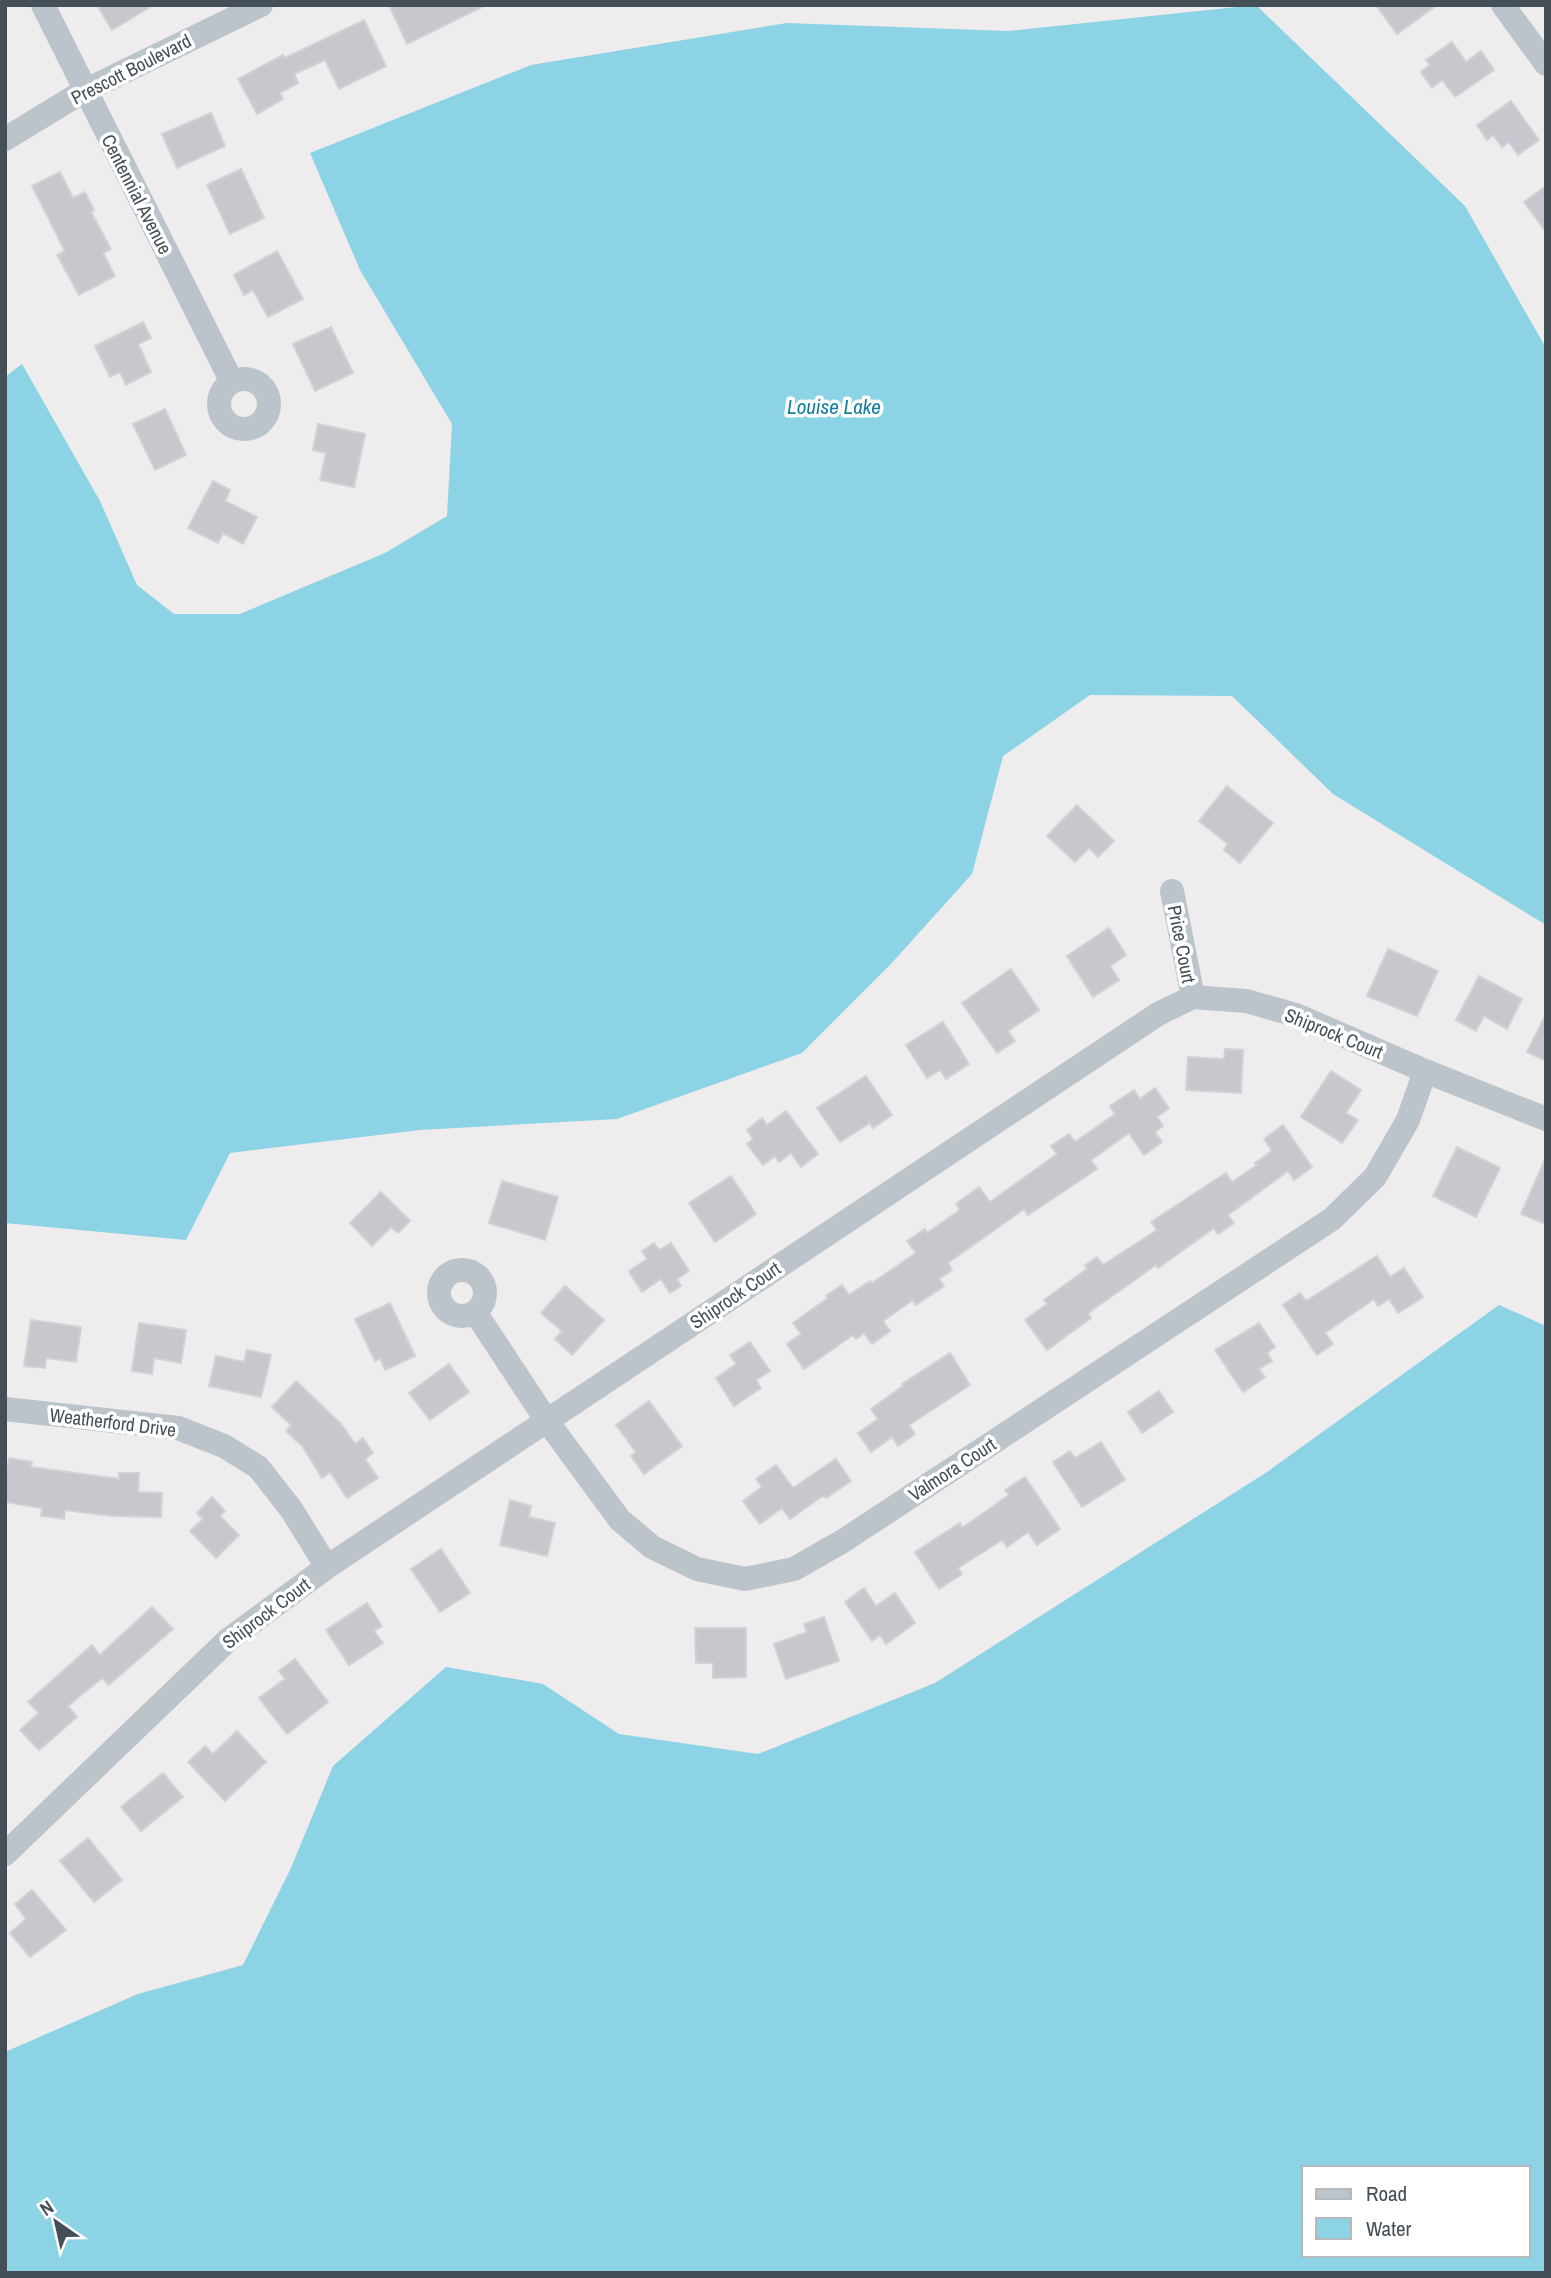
<svg xmlns="http://www.w3.org/2000/svg" width="1551" height="2278" font-family="'Archivo Narrow',sans-serif">
  <style>
    .water { fill: #8bd3e5; fill-rule: evenodd }
    .building { fill: #c6c8ce; stroke: #d0d2d7; stroke-width: 2 }
    .lines { fill: none; stroke-linecap: round; stroke-linejoin: round }
    .minor { stroke: #bbc3cb; stroke-width: 24 }
    .labels { text-anchor: middle; stroke-width: 7; stroke-linejoin: round; paint-order: stroke }
    .street-label { font-size: 19px; fill: #454f58; stroke: #fff }
    .water-label { font-size: 21px; font-style: italic; fill: #147f9c; stroke: #fff }
  </style>
  <rect width="100%" height="100%" fill="#eeecec"/>
  <path class="water" d="M1256 5 1465 206 1546 348V925L1333 794 1232 696 1090 695 1003 756 972 874 889 966 802 1053 617 1119 420 1130 230 1153 186 1240 5 1223V377L22 364 100 501 137 585 174 614H240L385 553 447 516 452 424 360 270 310 153 531 65 787 23 1008 31Z
    M1499 1305 1546 1326V2273H5V2052L138 1994 243 1965 291 1868 333 1766 446 1667 543 1684 619 1734 758 1754 935 1683 1267 1472ZM1304 2168H1528V2255H1304Z"/>
  <path class="building" d="M97 5H153L112 30Z
    M389 5H486L407 44Z
    M1376 5H1437L1397 34Z
    M364 20 386 66 339 89 325 60 294 74 298 83 280 93 283 99 257 114 238 79 283 55 285 58Z
    M1452 42 1466 62 1481 51 1494 70 1455 97 1442 80 1432 88 1421 72 1430 65 1426 60Z
    M1511 101 1539 140 1518 155 1509 142 1502 147 1493 135 1487 140 1477 125Z
    M211 113 225 146 177 168 162 134Z
    M241 169 264 218 230 234 207 185Z
    M60 172 73 198 85 192 94 210 91 212 111 249 103 253 115 276 79 295 57 255 65 251 32 186Z
    M1546 186V232L1524 202Z
    M277 251 303 299 268 317 253 290 244 295 234 275Z
    M143 322 151 338 138 344 151 372 126 385 120 372 110 377 95 346Z
    M331 327 353 373 315 391 293 344Z
    M165 409 186 455 155 470 133 424Z
    M318 424 365 434 354 487 320 480 326 453 313 450Z
    M213 481 230 490 225 501 257 517 243 544 223 533 218 543 188 528Z
    M1227 786 1273 823 1240 863 1224 850 1228 844 1199 821Z
    M1077 805 1114 841 1098 857 1089 848 1075 862 1047 836Z
    M1109 928 1126 955 1110 966 1119 980 1093 997 1067 956Z
    M1388 949 1438 971 1417 1016 1367 996Z
    M1011 969 1039 1010 1008 1031 1015 1041 997 1053 962 1003Z
    M1479 976 1522 999 1507 1029 1484 1016 1476 1031 1456 1020Z
    M1546 1014V1061L1527 1052Z
    M943 1022 969 1064 946 1079 940 1070 927 1078 906 1045Z
    M1225 1049 1243 1050 1241 1093 1186 1090 1188 1057 1224 1059Z
    M1331 1071 1361 1090 1346 1113 1358 1120 1342 1143 1301 1117Z
    M866 1076 892 1115 873 1128 870 1123 840 1142 817 1108Z
    M1155 1088 1169 1108 1157 1117 1163 1126 1155 1132 1162 1142 1144 1155 1129 1133 1091 1160 1097 1169 1028 1215 1024 1209 948 1263 952 1270 939 1279 944 1286 916 1305 913 1300 883 1321 890 1331 872 1344 864 1333 856 1339 853 1335 804 1369 787 1344 801 1334 793 1323 828 1298 826 1296 842 1285 849 1295 870 1281 872 1283 916 1253 907 1241 925 1229 927 1233 960 1210 956 1204 979 1187 990 1202 1057 1154 1051 1146 1069 1134 1075 1142 1115 1114 1110 1106 1134 1090 1140 1099Z
    M786 1111 818 1154 801 1167 791 1153 779 1162 775 1156 763 1165 747 1144 753 1139 747 1130 762 1118 767 1125Z
    M1283 1125 1312 1167 1294 1180 1288 1171 1228 1215 1234 1223 1218 1234 1214 1228 1158 1268 1156 1265 1088 1313 1091 1318 1047 1350 1025 1320 1047 1304 1044 1300 1087 1269 1085 1265 1097 1257 1103 1265 1157 1230 1151 1222 1226 1173 1232 1182 1257 1165 1255 1163 1272 1151 1264 1139Z
    M1457 1147 1500 1168 1476 1217 1433 1196Z
    M1546 1157V1224L1521 1214Z
    M731 1176 756 1214 715 1242 689 1203Z
    M502 1181 558 1197 545 1240 489 1223Z
    M381 1192 410 1221 398 1233 391 1227 372 1246 350 1223Z
    M654 1243 659 1250 671 1243 689 1271 677 1279 681 1286 670 1293 661 1279 642 1292 629 1271 647 1259 642 1251Z
    M1377 1256 1390 1277 1404 1268 1423 1297 1398 1313 1389 1299 1378 1306 1374 1299 1325 1333 1333 1344 1317 1355 1283 1305 1300 1293 1306 1301Z
    M565 1286 604 1320 572 1355 555 1339 562 1331 541 1313Z
    M390 1303 415 1356 385 1370 380 1358 375 1361 355 1319Z
    M31 1320 81 1327 76 1362 46 1358 45 1368 24 1366Z
    M139 1323 186 1330 181 1363 154 1358 152 1374 132 1371Z
    M1259 1323 1275 1347 1267 1353 1272 1361 1259 1369 1265 1377 1243 1392 1215 1350Z
    M750 1342 770 1371 756 1380 761 1388 734 1406 716 1378 736 1364 730 1355Z
    M247 1350 271 1355 261 1397 209 1386 216 1356 244 1362Z
    M950 1353 970 1385 909 1425 915 1434 898 1446 892 1437 871 1452 858 1433 878 1419 871 1409 903 1386 902 1384Z
    M449 1364 469 1392 430 1420 409 1393Z
    M296 1381 341 1424 355 1444 363 1438 373 1453 365 1459 378 1478 347 1498 330 1472 322 1478 303 1447 286 1431 291 1425 272 1407Z
    M1159 1391 1173 1412 1142 1433 1128 1412Z
    M649 1401 682 1446 644 1474 631 1456 636 1452 616 1425Z
    M1101 1442 1125 1480 1082 1507 1053 1462 1070 1451 1075 1458Z
    M9 1458 32 1462 31 1467 119 1479V1473H139L138 1492 162 1493 161 1517 112 1516 65 1510 64 1519 41 1516 42 1508 5 1502V1466H8Z
    M836 1459 851 1481 826 1498 824 1495 790 1519 782 1508 760 1524 743 1501 762 1487 756 1479 776 1465 793 1488Z
    M1025 1477 1060 1529 1037 1545 1028 1532 1007 1547 1002 1540 958 1568 962 1574 939 1589 915 1552 960 1523 962 1528 1009 1495 1005 1490Z
    M212 1497 225 1511 220 1516 239 1535 216 1558 190 1531 203 1519 197 1513Z
    M510 1500 531 1506 529 1517 555 1523 547 1556 500 1545Z
    M441 1549 470 1593 440 1612 411 1569Z
    M864 1588 876 1606 895 1593 915 1623 886 1644 880 1635 872 1641 845 1602Z
    M367 1603 382 1626 374 1631 383 1643 349 1665 326 1630Z
    M152 1607 173 1629 109 1685 102 1678 68 1706 77 1717 39 1750 20 1730 39 1713 28 1702 92 1645 100 1655Z
    M824 1617 839 1661 786 1679 774 1644 807 1632 804 1624Z
    M695 1628H746V1677L713 1678V1663H696Z
    M295 1659 328 1702 287 1734 259 1698 285 1679 279 1671Z
    M237 1731 266 1762 225 1801 188 1762 205 1746 213 1754Z
    M163 1773 183 1797 141 1831 121 1807Z
    M88 1838 122 1880 94 1902 60 1861Z
    M32 1890 66 1930 30 1957 10 1933 26 1919 15 1904Z"/>
  <g class="lines">
    <path class="minor" d="M43 5 232 382
      M1503 5 1546 64
      M5 139 84 91 261 5
      M219 404a25 25 0 1 1 50 0a25 25 0 1 1-50 0Z
      M1172 891 1193 997
      M439 1293a23 23 0 1 1 46 0a23 23 0 1 1-46 0Z
      M475 1312 547 1421 620 1520 652 1547 697 1569 745 1579 794 1569 843 1541 1332 1219 1375 1177 1408 1120 1425 1071
      M5 1409 178 1428 224 1446 258 1467 291 1509 327 1567
      M5 1854 228 1640 327 1567 1158 1014 1193 997 1246 1001 1296 1015 1425 1071 1546 1119"/>
  </g>
  <g class="labels">
    <g class="street-label">
      <text transform="translate(131 69) rotate(-27)" y="7">Prescott Boulevard</text>
      <text transform="translate(137 194) rotate(63)" y="7">Centennial Avenue</text>
      <text transform="translate(1182 944) rotate(79)" y="7">Price Court</text>
      <text transform="translate(1334 1033) rotate(22)" y="7">Shiprock Court</text>
      <text transform="translate(735 1295) rotate(-34)" y="7">Shiprock Court</text>
      <text transform="translate(113 1422) rotate(7)" y="7">Weatherford Drive</text>
      <text transform="translate(952 1469) rotate(-33)" y="7">Valmora Court</text>
      <text transform="translate(266 1613) rotate(-37)" y="7">Shiprock Court</text>
    </g>
    <g class="water-label">
      <text x="834" y="414">Louise Lake</text>
    </g>
  </g>
  <rect width="1551" height="2278" fill="none" stroke="#454f58" stroke-width="14"/>
  <rect x="1302" y="2166" width="228" height="91" fill="#ffffff" stroke="#b5b9bc" stroke-width="2"/>
  <rect x="1316" y="2189" width="35" height="10" fill="#bbc3cb" stroke="#b5b9bc" stroke-width="2"/>
  <text x="1366" y="2201" font-size="21" fill="#454f58">Road</text>
  <rect x="1316" y="2218" width="35" height="21" fill="#8bd3e5" stroke="#b5b9bc" stroke-width="2"/>
  <text x="1366" y="2236" font-size="21" fill="#454f58">Water</text>
  <g transform="translate(56 2222) rotate(326)" stroke="#ffffff" stroke-width="5" paint-order="stroke">
  <path d="M0-5L12 26L0 18L-12 26Z" fill="#454f58"/>
  <text y="-10" font-size="19" font-weight="bold" text-anchor="middle" fill="#454f58">N</text>
  </g>
</svg>
